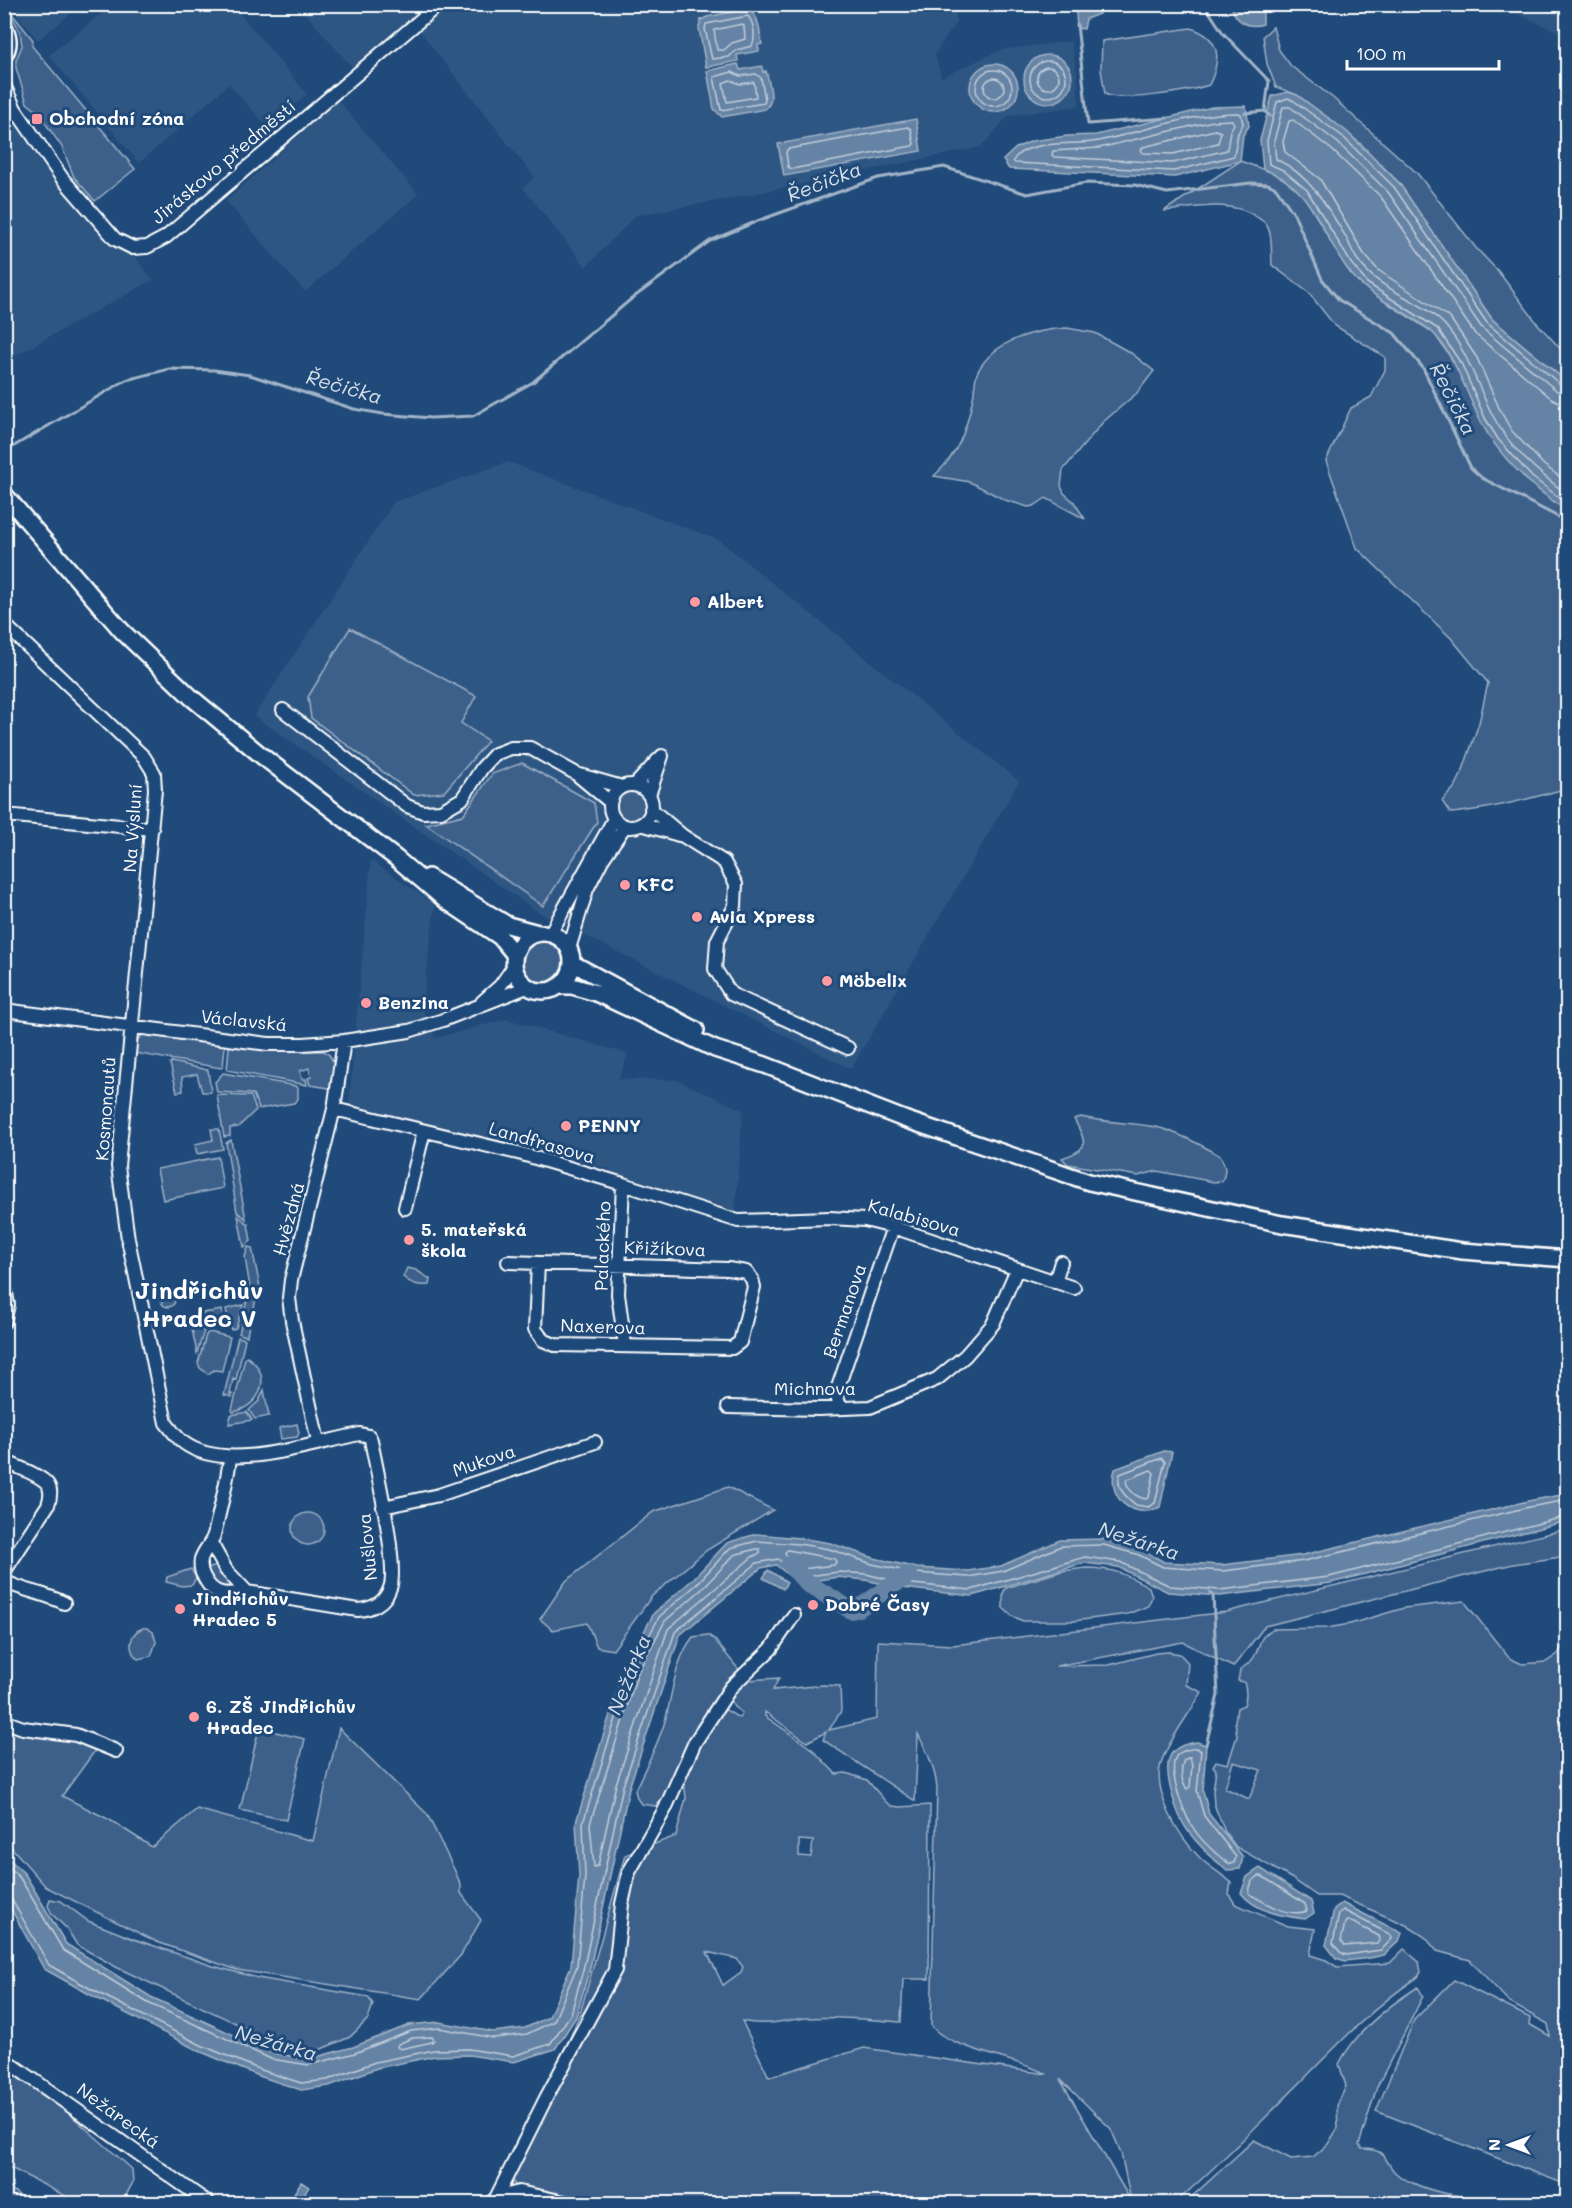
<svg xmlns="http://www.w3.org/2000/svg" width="1572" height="2208" font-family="Mali,sans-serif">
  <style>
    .built { fill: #2e5683 }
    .green { fill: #3c618b; stroke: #9eb0c5; stroke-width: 1.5; fill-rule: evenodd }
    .water { fill: #6583a4; stroke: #a3b5c8; stroke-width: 1.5 }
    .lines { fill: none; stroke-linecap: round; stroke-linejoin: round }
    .shore { stroke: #c1cddb; stroke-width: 1.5 }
    .stream { stroke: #a3b5c8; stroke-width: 3 }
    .river { stroke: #6583a4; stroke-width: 18 }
    .minor-casing { stroke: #fff; stroke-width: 16 }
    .major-casing { stroke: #fff; stroke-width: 20 }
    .minor { stroke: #1f4a7a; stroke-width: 12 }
    .major { stroke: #1f4a7a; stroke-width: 15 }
    .poi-dot { fill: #ff9aa2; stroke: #1f4a7a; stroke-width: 2 }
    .labels { text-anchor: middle; stroke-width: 6; stroke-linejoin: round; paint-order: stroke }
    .poi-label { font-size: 18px; font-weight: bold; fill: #fff; stroke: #1f4a7a; text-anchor: start }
    .street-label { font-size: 18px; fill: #fff; stroke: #1f4a7a }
    .water-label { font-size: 20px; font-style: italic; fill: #d8e0e8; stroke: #1f4a7a }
    .district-label { font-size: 24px; font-weight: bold; fill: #fff; stroke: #1f4a7a }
  </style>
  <rect width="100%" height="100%" fill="#1f4a7a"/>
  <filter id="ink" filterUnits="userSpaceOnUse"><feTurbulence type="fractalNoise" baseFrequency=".0167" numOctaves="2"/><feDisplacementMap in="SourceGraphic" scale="12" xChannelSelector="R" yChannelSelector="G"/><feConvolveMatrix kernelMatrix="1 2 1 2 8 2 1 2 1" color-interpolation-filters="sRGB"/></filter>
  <g filter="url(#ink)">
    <path class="built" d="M450 4 956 5V23L935 54 941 78 1000 50 1071 41 1077 74 1079 106 1008 116 981 147 734 198 636 215 586 267 523 188 534 177 419 30Z
      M9 5H82L38 40Z
      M112 5H233L307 94 268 128 229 84 139 163 49 55Z
      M298 5H432L354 69Z
      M1497 5H1567V36Z
      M4 99 78 184 153 280 5 361Z
      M338 100 418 194 305 292 226 201Z
      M508 462 719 540 1019 781 851 1069 538 912 254 716 394 502Z
      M371 860 435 905 422 1007 435 1038 507 1019 628 1054 619 1079 677 1080 743 1110 735 1215 609 1173V1169L349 1104Z"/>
    <path class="green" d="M6 6 33 40 32 46 135 169 95 201 74 177 62 147 37 111 27 103 16 68V60L22 46 20 31Z
      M1273 27 1279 50 1291 66 1333 98 1417 173 1476 248 1498 271 1537 323 1567 356V382L1492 319 1399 183 1362 145 1345 131 1297 95 1276 87 1267 64 1263 36Z
      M1191 28C1222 38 1221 60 1209 85 1190 91 1121 103 1105 94L1101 69 1102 41Z
      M1240 161 1279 175 1303 194 1346 267 1382 300 1434 333 1457 367 1480 420 1528 482 1567 511V788C1530 799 1489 810 1450 813L1442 801 1455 787 1462 773 1479 723 1488 683 1451 638 1357 548 1326 461 1351 408 1371 397 1385 370V357L1334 325 1309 293 1272 265C1271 253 1273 234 1266 224 1264 221 1258 218 1255 216 1229 199 1194 208 1164 211Z
      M1067 328 1095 333 1131 353 1154 371 1137 393 1103 422 1063 470 1061 486 1064 493 1074 502 1085 519 1046 498 1034 506 1028 507 1005 500 970 482 934 476C959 453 966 431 973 398 975 390 974 379 978 371 995 340 1034 330 1067 328Z
      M350 628 476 696 461 723 488 741 444 792 414 795 311 718 308 697Z
      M522 763 594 803 597 822 543 906 426 824 463 815 492 774Z
      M615 807a15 15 0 1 1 30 0a15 15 0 1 1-30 0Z
      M521 962a22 22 0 1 1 44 0a22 22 0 1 1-44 0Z
      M143 1035 224 1045 225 1046 223 1066 221 1068 134 1053 136 1041Z
      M233 1046 275 1051H324C337 1058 335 1074 331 1087L329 1088 310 1085 308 1078 311 1077 309 1068 300 1071 302 1079H306L307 1085 227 1070 229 1047Z
      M172 1062 208 1070 211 1092H202L197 1074 182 1077 183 1091 177 1092 170 1064Z
      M223 1073 296 1086 298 1088V1099L294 1103 259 1109 253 1094 217 1092 215 1082Z
      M217 1095 251 1096 256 1110 238 1127 230 1128V1136L224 1137Z
      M1081 1117C1106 1123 1131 1122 1156 1127 1174 1131 1204 1146 1220 1156 1225 1165 1227 1171 1222 1181L1214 1182 1157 1171 1138 1176 1068 1164 1062 1158C1091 1149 1086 1142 1074 1119Z
      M211 1129H219L223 1149 197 1154 195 1144 213 1140Z
      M231 1140 246 1219 237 1212 226 1143Z
      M218 1157 223 1188 163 1200 157 1169Z
      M238 1216 248 1224 251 1241 244 1247Z
      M248 1247 252 1248 260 1287 257 1291 250 1288 245 1257Z
      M407 1268 416 1270 430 1279 429 1285C418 1286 411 1284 403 1277Z
      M249 1292 257 1294 253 1313H248L245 1318 249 1325 247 1336 239 1334Z
      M161 1300a7 7 0 1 1 14 0a7 7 0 1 1-14 0Z
      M243 1305 236 1328 231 1330 226 1309Z
      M222 1310 224 1328 204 1323 203 1313Z
      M193 1326 204 1331 197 1353 192 1329Z
      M209 1332 230 1337 222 1371 214 1370 208 1374 200 1368 198 1363 206 1335Z
      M238 1337 245 1339 236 1380 233 1379 230 1394H232V1397L224 1395Z
      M247 1357C274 1374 261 1407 233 1412L232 1410 245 1358Z
      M264 1390 269 1416 255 1419 249 1410 259 1401Z
      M247 1412 252 1420 229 1424 231 1415Z
      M297 1424 299 1433 297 1437 281 1439 279 1428Z
      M728 1487 773 1510 707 1550 652 1596 613 1650 597 1647 587 1623 553 1630 540 1619 566 1581 653 1512Z
      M292 1529a16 16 0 1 1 32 0a16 16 0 1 1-32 0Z
      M1567 1529V1556L1513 1564 1265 1626 1233 1667 1183 1642 1056 1666 1109 1665 1156 1653 1168 1652 1180 1654 1188 1663 1186 1685 1202 1692C1189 1715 1172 1735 1162 1760 1150 1791 1180 1838 1201 1859 1210 1867 1221 1874 1231 1882L1229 1894 1235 1904 1288 1926 1315 1929 1310 1955 1326 1960 1337 1967 1390 1963 1404 1949 1419 1962 1421 1972 1418 1977C1374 2006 1337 2045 1301 2082 1260 2123 1219 2165 1175 2203L574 2204 519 2192 508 2174 546 2098 580 2013 625 1855 676 1836 686 1798 684 1780 702 1737 720 1712 726 1710 739 1718 742 1713 734 1707 729 1696 747 1680 779 1678 773 1690 823 1685 840 1686 841 1711 829 1730 877 1719 878 1641 953 1645 1226 1612ZM765 1712 807 1742 826 1732 823 1740 915 1801 918 1734C927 1751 935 1768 937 1788L931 2025C943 2047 1021 2060 1047 2074L864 2048 769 2077 742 2021C764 2027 785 2020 807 2018 838 2016 870 2020 901 2022L903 1979H929L930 1805 900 1807 892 1806 886 1802 867 1780 846 1773 836 1774 812 1749 765 1716ZM799 1840 813 1841 811 1857 799 1856ZM707 1952 737 1959 743 1967 741 1972 723 1985ZM1060 2079 1111 2129 1121 2153 1131 2201Z
      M218 1566 231 1583 230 1590 216 1586 205 1569Z
      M1086 1568C1112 1568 1126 1574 1149 1587L1152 1597 1148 1606 1128 1614 1074 1621H1023L1012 1616 1003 1608V1593L1006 1588 1062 1571Z
      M191 1569 196 1578 192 1585 182 1586 166 1582 167 1577Z
      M1464 1601 1509 1658 1522 1664 1546 1662 1558 1654 1567 1638V2185L1376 2111 1414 2020 1454 1980 1530 2018 1529 2024 1550 2036 1548 2024 1510 2003 1470 1960 1437 1951 1425 1937 1406 1925 1339 1896H1317L1291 1878 1236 1847 1225 1832 1214 1804 1213 1791 1216 1770 1213 1766 1216 1761 1228 1764 1237 1736 1235 1721 1237 1708 1244 1705C1247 1697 1247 1691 1244 1682L1238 1681 1240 1670C1244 1666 1252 1662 1254 1657 1262 1643 1257 1638 1273 1629L1327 1628 1350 1624 1404 1608ZM1233 1762 1261 1770 1249 1799 1225 1788Z
      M143 1628H147L153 1632 156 1642 151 1656 138 1659C127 1650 129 1633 143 1628Z
      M708 1635 714 1639 740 1671 661 1801 655 1806 641 1804 637 1798 635 1790C645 1768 658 1745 665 1721 673 1693 674 1661 693 1637Z
      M259 1728 305 1739 286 1820 240 1810Z
      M339 1728 427 1814 454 1869 461 1885V1893L481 1920 461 1955 421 1999 237 1970 157 1942 46 1887 5 1840 4 1738 8 1731 99 1745 62 1796 110 1820 152 1847 197 1809 313 1841Z
      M50 1899 61 1901 88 1921 134 1939 213 1966 258 1978 368 1997 373 2004 368 2019 350 2037 312 2053 297 2052 116 1967 77 1945 67 1929 52 1914 48 1906Z
      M1418 1987 1423 1996 1377 2087 1359 2145 1362 2149C1390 2149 1383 2162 1397 2174 1401 2178 1408 2181 1413 2183 1444 2198 1482 2197 1515 2203H1185L1254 2140 1291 2159 1313 2157 1328 2144 1338 2128 1337 2106 1346 2086 1339 2064C1356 2031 1388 2006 1418 1987Z
      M5 2069 66 2111 132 2169 133 2182 122 2203H79L5 2165Z
      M4 2184H5L29 2203H5Z"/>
    <path class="water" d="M1060 5H1104L1099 14 1086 19 1084 29 1077 28 1076 13Z
      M1231 5H1263V24C1247 29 1235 21 1231 5Z
      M747 9C760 14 759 32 762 44L758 45 759 51 737 55 738 61 706 67 699 28 701 20 707 17Z
      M1024 79a24 24 0 1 1 48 0a24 24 0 1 1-48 0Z
      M970 88a24 24 0 1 1 48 0a24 24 0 1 1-48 0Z
      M738 64 740 70 762 66 763 72 766 71C769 84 776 101 765 109L722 117 714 109 707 71Z
      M1288 92 1297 95 1346 131 1399 183 1492 319 1567 382V511C1533 488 1499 458 1480 420 1467 394 1454 353 1432 332 1405 308 1367 299 1346 267 1319 228 1312 186 1263 169L1260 140 1272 96Z
      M1246 106 1249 126 1243 135 1240 161 1175 177 1009 169 1003 160 1016 148 1032 141 1067 136 1096 135 1212 107Z
      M916 119 921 151 784 176 778 144Z
      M1164 1451 1172 1452 1160 1507C1133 1521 1106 1498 1115 1469Z
      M1567 1494V1521L1331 1583 1220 1596 1168 1592 1118 1567 1084 1563 972 1596 902 1588 865 1580 838 1577 798 1583 776 1565 761 1568 680 1635 629 1788 590 1968 576 2017 555 2049 514 2062 469 2055 435 2056 377 2068 329 2086 301 2090 259 2076 199 2051 89 1994 44 1969 5 1898V1855L25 1874 66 1944 151 1997 273 2053 309 2059 353 2047 409 2025 439 2022 493 2032 525 2028 549 2017 571 1966 579 1876 576 1822 625 1667 654 1613 692 1580 727 1543 756 1534 800 1538 830 1543 874 1558 917 1568 968 1571 1001 1566 1060 1540 1105 1539 1141 1549 1164 1562 1222 1565 1303 1555 1528 1501Z
      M768 1570 787 1582 783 1589 763 1578Z
      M1197 1742 1206 1745 1203 1791 1209 1814 1243 1857 1240 1869 1227 1870C1213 1859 1199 1846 1188 1831 1177 1816 1160 1769 1172 1753 1178 1745 1188 1743 1197 1742Z
      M1260 1868 1311 1901 1314 1913 1305 1919C1283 1916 1256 1912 1241 1893L1247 1877Z
      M1342 1903 1402 1933 1399 1941 1384 1955 1370 1958 1345 1961 1336 1958 1326 1945 1334 1909Z
      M301 2182 309 2187 298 2203H288Z"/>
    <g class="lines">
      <path class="shore" d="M748 16C754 23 756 38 752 46L736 50 729 57 712 59 705 29 706 24Z
        M742 24 744 26 745 39 732 43 724 50H717L714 30Z
        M1030 79a18 18 0 1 1 36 0a18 18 0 1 1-36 0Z
        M1037 78a11 11 0 1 1 22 0a11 11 0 1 1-22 0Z
        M976 88a18 18 0 1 1 36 0a18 18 0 1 1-36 0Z
        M732 72 740 76 756 74 761 78 765 99 764 103 721 110 714 77Z
        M984 88a10 10 0 1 1 20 0a10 10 0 1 1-20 0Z
        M730 80 740 84 754 82 756 97 727 102 723 83Z
        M1239 113 1241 114 1243 124 1238 133 1234 156 1174 171 1015 163 1013 161C1017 153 1026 149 1035 147 1056 141 1078 145 1099 141 1146 131 1191 113 1239 113Z
        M1232 120 1234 124 1230 131 1227 150 1173 163 1054 157 1052 155 1053 151 1099 148 1213 121Z
        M908 127 911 129 914 144 912 146 792 169 788 167 786 152 788 149Z
        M1215 130 1221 132 1218 143 1173 154 1143 153 1141 150 1143 147Z
        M1568 386 1561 385 1487 323 1394 187 1342 136 1294 101 1288 98 1277 102 1267 141 1269 164 1283 170 1307 190 1351 263 1367 283 1438 329 1462 365 1485 418 1498 439 1532 477 1568 504
        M1568 394 1557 391 1482 328 1388 192 1337 142 1290 107H1283L1274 141 1276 159C1310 175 1328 207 1347 239 1350 246 1353 253 1357 259 1378 291 1419 298 1444 324 1468 351 1477 386 1493 416 1510 449 1538 472 1568 495
        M1568 403 1559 402 1551 398 1475 334 1381 197 1331 149 1293 120 1289 121 1283 142 1285 152 1320 179 1364 254 1378 270 1450 318 1477 358 1500 410 1511 430 1544 465 1568 483
        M1162 1458 1165 1462 1155 1503 1148 1507 1136 1505C1126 1497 1115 1488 1120 1474Z
        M1151 1470 1154 1473 1149 1497 1146 1499C1137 1498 1127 1490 1126 1480Z
        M756 1549H760V1553L752 1557 668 1629 616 1784 598 1866 594 1867 590 1824 638 1672 665 1621 701 1590 734 1555Z
        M788 1550 835 1559 836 1562 834 1565 802 1569 786 1555 785 1552Z
        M1196 1748 1201 1751 1197 1791 1204 1816 1236 1857 1234 1863 1229 1864C1216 1854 1200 1840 1192 1826 1184 1813 1165 1767 1178 1754 1183 1750 1190 1749 1196 1748Z
        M1190 1757 1192 1766 1190 1787 1187 1789C1181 1783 1180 1769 1184 1760Z
        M4 1863 20 1878 63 1950 148 2003 271 2059 309 2065 355 2053 411 2031 439 2028 494 2038 527 2034 554 2021 577 1966 585 1876 583 1823 631 1670 659 1617 696 1585 730 1548 757 1541 799 1544 829 1549 872 1564 916 1573 968 1577 1003 1571 1061 1546 1104 1545 1139 1555 1163 1567 1223 1571 1304 1561 1529 1507 1568 1500
        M1259 1876H1262L1305 1904 1307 1911C1289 1918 1265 1903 1250 1894L1249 1891 1252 1881Z
        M4 1896 12 1900 49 1965 91 1989 201 2045 261 2070 301 2083 327 2080 375 2062 434 2050 469 2049 513 2056 550 2044 571 2014 584 1966 623 1786 675 1632 757 1563 778 1559 800 1577 839 1572 866 1574 903 1583 971 1590 1085 1557 1120 1562 1170 1586 1220 1590 1329 1577 1568 1516
        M1343 1910 1391 1935 1392 1939 1381 1950 1346 1955 1340 1952 1333 1943 1339 1913Z
        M1348 1920 1379 1936 1380 1940 1377 1943 1345 1946 1341 1941 1345 1923Z
        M432 2037 434 2040 432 2042 400 2049 397 2047 398 2044 412 2038Z"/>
      <path class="stream" d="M1204 4 1223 33 1269 81 1265 111
        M1077 24 1088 124 1167 118
        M1245 113 1265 111 1270 116
        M4 452 126 380 169 369 214 370 250 375 354 409 383 414 431 418 473 416 533 382 630 300 710 241 760 220 878 178 944 167 1027 194 1086 183 1135 185 1167 193 1251 183 1268 184 1276 188 1294 214 1322 279 1339 300 1394 333 1423 368 1471 468 1482 478 1568 522
        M1206 1745 1218 1695 1213 1596 1210 1593"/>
      <path class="river" d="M790 1564 807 1583 851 1610 859 1608 908 1575"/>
      <g class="minor-casing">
        <path id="minor" d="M4 85 15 109 62 178 115 239 133 248 147 247 166 237 439 4
          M4 624 144 757 154 773 155 790 118 1166 128 1239 166 1423C171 1429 177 1438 184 1443 226 1474 312 1443 360 1434L369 1436 371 1440C376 1467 399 1567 390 1588 385 1603 372 1609 358 1610L247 1592C228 1595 213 1597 204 1577 201 1572 200 1565 201 1559 204 1550 211 1544 214 1535 220 1509 227 1484 230 1458
          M283 710 407 806 423 812 441 811 462 799 482 768 495 754 511 748H530L575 773 610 802
          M580 775 622 787
          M635 785 658 760
          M610 806a21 21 0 1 1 42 0a21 21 0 1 1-42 0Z
          M649 795 662 756
          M651 809 683 836 724 862 736 884 735 906 717 941 715 969 731 994 848 1048
          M4 815 152 829
          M641 824 679 835
          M550 934 614 819
          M569 949 587 889 602 860 625 826
          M482 1002 500 986 514 966
          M4 1010 268 1044H303L344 1041 409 1031 443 1020 527 987
          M334 1109 522 1154 623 1184 738 1221 830 1218 865 1220 893 1227 1074 1288
          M623 1184 618 1294 625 1345
          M405 1208 424 1131
          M508 1262 728 1269 746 1272 752 1279 754 1287 740 1342 732 1348 555 1345 543 1340 535 1329 538 1263
          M4 1282 8 1305 4 1322
          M1055 1282 1061 1262
          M728 1407 818 1409 870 1407 937 1379 965 1356 993 1324 1017 1269
          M840 1407 836 1393 893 1227
          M318 1442 292 1321 289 1298 291 1280 334 1109 344 1041
          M4 1461C15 1466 43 1476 48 1485 52 1491 50 1499 48 1505L4 1572
          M383 1507 439 1495 595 1442
          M211 1543 226 1570 247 1592
          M4 1581C23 1591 45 1593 64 1603
          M4 1721 23 1728 76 1735 116 1751
          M4 2059 210 2204
          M496 2198 546 2098 615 1970 622 1904 629 1872 665 1809 695 1742 731 1687 771 1649 794 1615
          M493 2201 496 2198 519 2192 574 2204"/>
      </g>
      <g class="major-casing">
        <path id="major" d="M4 27C9 37 10 46 4 55
          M4 494 122 631 192 698 262 756 397 859 445 900 500 937 515 955
          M428 877 508 925 538 933
          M514 962a29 29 0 1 1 58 0a29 29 0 1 1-58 0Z
          M572 963 696 1030
          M560 986H572L596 993 715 1049 765 1065 904 1119 1089 1182 1282 1224 1462 1251 1568 1259"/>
      </g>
      <use href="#minor" class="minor"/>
      <use href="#major" class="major"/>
    </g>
  </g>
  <g class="poi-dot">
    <rect x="31" y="113" width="12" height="12" rx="3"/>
    <circle cx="695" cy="602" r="6"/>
    <circle cx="625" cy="885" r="6"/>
    <circle cx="697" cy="917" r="6"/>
    <circle cx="827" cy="981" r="6"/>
    <circle cx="366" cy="1003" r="6"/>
    <circle cx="566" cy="1126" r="6"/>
    <circle cx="409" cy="1240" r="6"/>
    <circle cx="813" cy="1605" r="6"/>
    <circle cx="180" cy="1609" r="6"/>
    <circle cx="194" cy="1717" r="6"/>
  </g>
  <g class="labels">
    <g class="poi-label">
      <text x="49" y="125">Obchodní zóna</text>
      <text x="707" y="608">Albert</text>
      <text x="637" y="891">KFC</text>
      <text x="709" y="923">Avia Xpress</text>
      <text x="839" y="987">Möbelix</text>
      <text x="378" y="1009">Benzina</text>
      <text x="578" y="1132">PENNY</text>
      <text x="421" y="1236">5. mateřská<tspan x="421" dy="21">škola</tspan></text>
      <text x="192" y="1605">Jindřichův<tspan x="192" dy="21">Hradec 5</tspan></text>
      <text x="825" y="1611">Dobré Časy</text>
      <text x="206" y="1713">6. ZŠ Jindřichův<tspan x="206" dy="21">Hradec</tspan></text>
    </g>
    <g class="street-label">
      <text transform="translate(224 162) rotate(-40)" y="6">Jiráskovo předměstí</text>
      <text transform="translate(133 828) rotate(-86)" y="6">Na Výsluní</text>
      <text transform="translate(244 1021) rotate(6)" y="6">Václavská</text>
      <text transform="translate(106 1109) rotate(-86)" y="6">Kosmonautů</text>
      <text transform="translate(542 1143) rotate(16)" y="6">Landfrasova</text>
      <text transform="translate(914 1218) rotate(16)" y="6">Kalabisova</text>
      <text transform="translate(289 1219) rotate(-75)" y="6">Hvězdná</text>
      <text transform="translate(603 1246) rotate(-88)" y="6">Palackého</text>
      <text transform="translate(665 1249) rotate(2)" y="6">Křižíkova</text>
      <text transform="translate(845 1311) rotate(-71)" y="6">Bermanova</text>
      <text transform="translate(603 1327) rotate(2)" y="6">Naxerova</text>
      <text x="815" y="1395">Michnova</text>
      <text transform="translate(484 1461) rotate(-19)" y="6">Mukova</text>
      <text transform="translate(368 1547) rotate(-96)" y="6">Nušlova</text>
      <text transform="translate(118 2116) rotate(36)" y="6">Nežárecká</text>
    </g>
    <g class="water-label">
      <text transform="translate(824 182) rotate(-21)" y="7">Řečička</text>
      <text transform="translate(344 387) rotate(16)" y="7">Řečička</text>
      <text transform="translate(1453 399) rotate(63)" y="7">Řečička</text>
      <text transform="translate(1139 1541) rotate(18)" y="7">Nežárka</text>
      <text transform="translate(629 1675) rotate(-68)" y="7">Nežárka</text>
      <text transform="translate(276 2043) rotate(16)" y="7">Nežárka</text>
    </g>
    <g class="district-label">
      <text x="199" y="1299">Jindřichův<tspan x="199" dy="28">Hradec V</tspan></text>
    </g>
  </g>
  <rect width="1572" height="2208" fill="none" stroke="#1f4a7a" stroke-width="24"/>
  <rect x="12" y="12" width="1548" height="2184" fill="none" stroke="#fff" stroke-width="2" filter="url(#ink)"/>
  <g transform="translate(1509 2145) rotate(270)" stroke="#1f4a7a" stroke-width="4.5" paint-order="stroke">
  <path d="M0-4.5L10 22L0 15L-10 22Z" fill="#ffffff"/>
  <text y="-9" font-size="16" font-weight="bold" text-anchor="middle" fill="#ffffff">N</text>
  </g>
  <path d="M1347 60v9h152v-9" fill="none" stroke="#ffffff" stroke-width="3"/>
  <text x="1356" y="60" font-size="18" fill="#ffffff" stroke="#1f4a7a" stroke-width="4.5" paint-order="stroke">100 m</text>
</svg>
